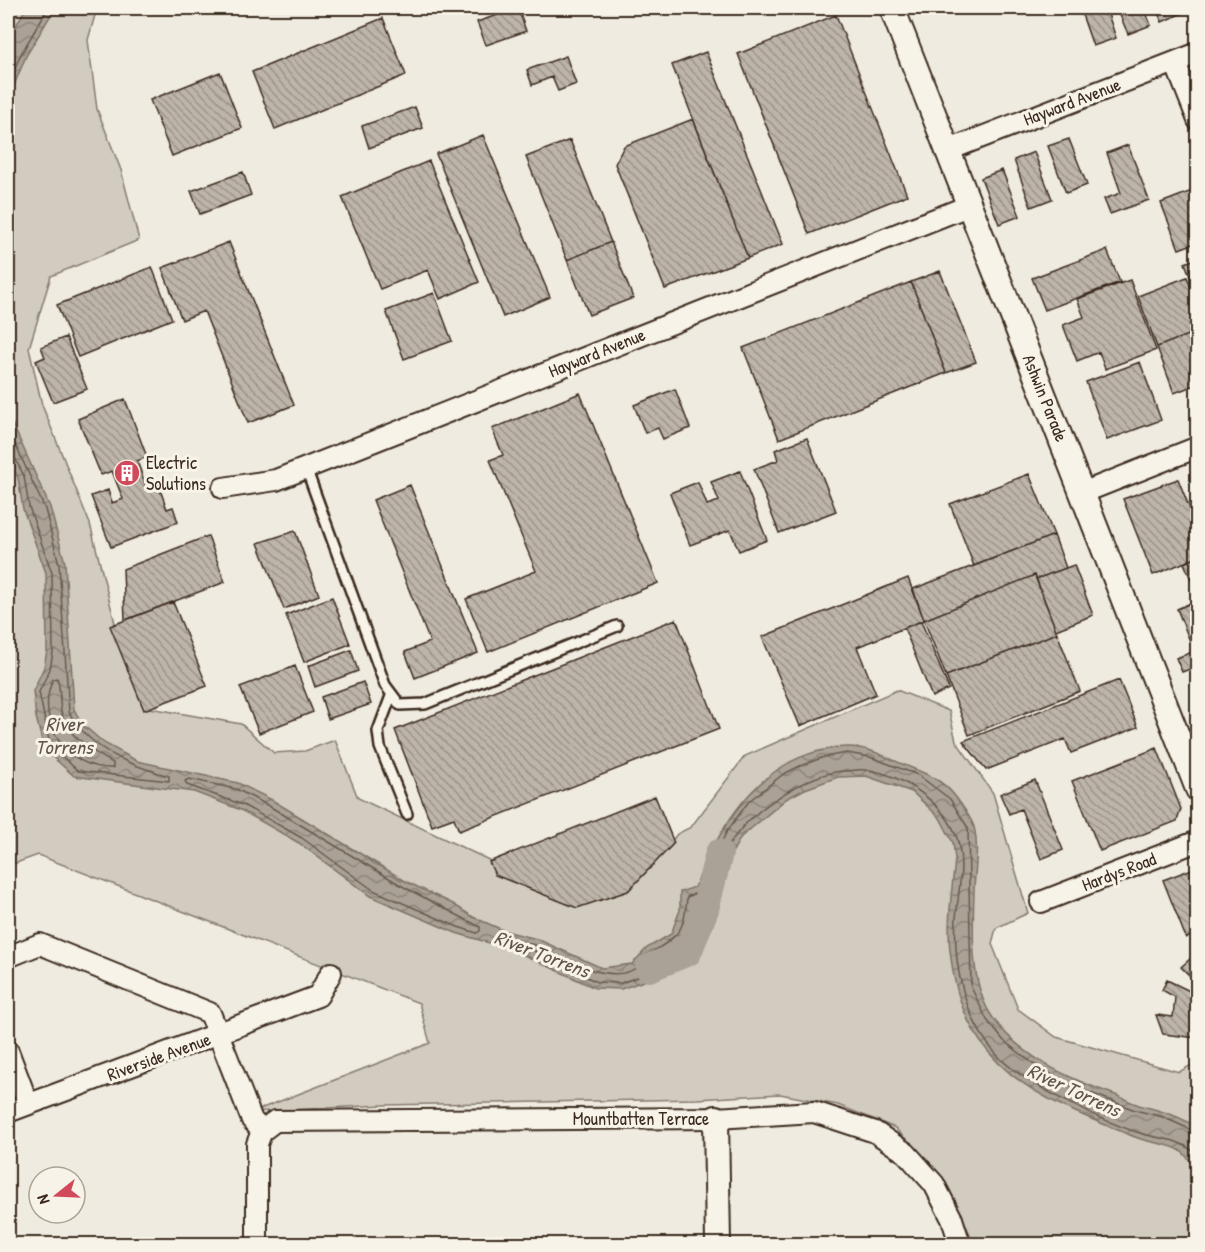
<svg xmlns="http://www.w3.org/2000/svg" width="1205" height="1252" font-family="'Patrick Hand',sans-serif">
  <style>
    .park { fill: #d1cbc0; stroke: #867a6f; stroke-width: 1.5 }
    .water { fill: url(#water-waves); stroke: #7e7266; stroke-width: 1.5 }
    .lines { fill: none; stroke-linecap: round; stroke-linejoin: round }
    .shore { stroke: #675a4e; stroke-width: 1.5 }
    .river { stroke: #aaa296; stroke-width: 28 }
    .building { fill: url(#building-back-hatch); stroke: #3b2a1e; stroke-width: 1.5 }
    .service-casing { stroke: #3b2a1e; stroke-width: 14 }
    .minor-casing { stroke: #3b2a1e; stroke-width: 24 }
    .tertiary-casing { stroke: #3b2a1e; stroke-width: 28 }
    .service { stroke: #f7f3e8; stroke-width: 9 }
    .minor { stroke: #f7f3e8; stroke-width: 20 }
    .tertiary { stroke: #f7f3e8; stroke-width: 24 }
    .labels { text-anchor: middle; stroke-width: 6; stroke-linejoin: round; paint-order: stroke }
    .street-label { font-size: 18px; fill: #3b2a1e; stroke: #f7f3e8 }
    .poi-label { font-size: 18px; fill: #3b2a1e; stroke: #f7f3e8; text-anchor: start }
    .water-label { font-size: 20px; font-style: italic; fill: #625448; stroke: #f7f3e8 }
  </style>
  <defs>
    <pattern id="water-waves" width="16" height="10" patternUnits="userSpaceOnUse" patternTransform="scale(1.5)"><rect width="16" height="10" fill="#aaa296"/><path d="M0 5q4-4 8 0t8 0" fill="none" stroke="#8c847a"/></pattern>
    <pattern id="building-back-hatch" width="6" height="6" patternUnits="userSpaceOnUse" patternTransform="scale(1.5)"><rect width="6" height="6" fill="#bdb5aa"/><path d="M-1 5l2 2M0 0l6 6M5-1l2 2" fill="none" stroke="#9b938a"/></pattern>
  </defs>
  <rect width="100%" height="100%" fill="#efebe0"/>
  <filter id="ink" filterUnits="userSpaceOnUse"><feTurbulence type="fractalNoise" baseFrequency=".0167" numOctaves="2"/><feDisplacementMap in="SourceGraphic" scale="12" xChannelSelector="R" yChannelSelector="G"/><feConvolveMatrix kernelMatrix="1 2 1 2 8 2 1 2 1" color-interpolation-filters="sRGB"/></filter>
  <g filter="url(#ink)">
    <path class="park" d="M8 8H97L88 40 97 109 121 170 139 240 51 276 29 348 42 405 90 524 119 639 150 708 241 724 274 753 305 751 335 740 358 798 573 900 654 864 677 834 691 827 745 756 897 690 949 711 956 741 993 793 1028 913 996 928 992 944 1018 1009 1056 1037 1179 1072 1197 1062V1244H969L970 1234 943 1179 895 1128 838 1105 780 1094 698 1099 384 1105 252 1112 430 1043 419 1003 38 855 8 866Z"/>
    <path class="water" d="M26 8H55L26 56 8 100V40Z
      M8 414 50 507 65 563 74 709 82 724 104 743 137 761 238 783 272 800 407 882 453 904 473 917 505 931 537 939 602 968 632 964 647 948 671 934 680 910V892L695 887C722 820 765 751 846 747 866 746 884 756 902 764 922 772 941 778 955 796 961 804 971 818 974 827 979 847 975 870 974 890 973 931 969 984 993 1018 1021 1057 1066 1077 1110 1093 1120 1096 1129 1102 1139 1105 1160 1111 1179 1115 1197 1128V1173C1180 1138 1166 1149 1135 1137 1041 1099 965 1071 951 959 946 926 952 891 955 859L953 843 940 818 912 792 866 776 838 777 805 789 786 799 741 837 704 901 682 959 669 972 621 989 595 988 513 950 456 933 370 896 299 843 241 810 194 792 74 776 44 749 36 717 33 691 44 667 47 651 46 573 23 509 18 478 8 457Z"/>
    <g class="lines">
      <path class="shore" d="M8 84 21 54 48 8
        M8 429 45 509 59 564 69 712C90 750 129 765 169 776V781L78 771 50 745 39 692 50 669 53 652 52 573 29 507 24 476 15 458 8 456
        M57 678C61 688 59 700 61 711 66 736 93 752 113 763V768C67 770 34 721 53 679Z
        M189 779 236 789 269 806 404 887 480 927V931L477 933 458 927 373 890 302 838 243 805 187 785 185 781Z
        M696 893 699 897 676 957 665 967 621 983 597 982 524 946 526 943 535 945C559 957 610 986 636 968 642 964 646 956 652 952 679 936 685 930 687 897Z
        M1198 1133 1163 1117 1135 1110 1070 1085 1035 1065 1004 1041 987 1020 971 987 968 828 950 799 918 775 870 757 847 753 824 757 800 766 782 775 749 801 727 831 709 868 711 871 715 870C722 858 728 845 736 835 756 808 809 773 843 771 850 771 859 769 866 770 903 773 952 808 959 846 964 869 958 894 956 918 953 965 964 1018 996 1054 1020 1082 1111 1126 1147 1135 1162 1139 1177 1139 1190 1149 1194 1151 1195 1156 1198 1160"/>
      <path class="river" d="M649 968 688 952 705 909 719 853"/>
    </g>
    <path class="building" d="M518 8 526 31 486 45 477 22Z
      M1084 8H1106L1116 38 1093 46 1080 9Z
      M1117 8H1144L1151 25 1128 34Z
      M1156 8H1183L1185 12 1162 22Z
      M836 15 907 195 809 234 738 54Z
      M383 18 406 75 275 129 252 72Z
      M706 52 783 244 748 258 672 65Z
      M566 56 576 84 558 91 552 77 532 85 527 70Z
      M220 72 242 128 172 156 150 100Z
      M415 107 423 128 369 148 362 126Z
      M693 119 748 258 665 289 615 164 624 146Z
      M483 135 550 297 503 317 436 154Z
      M1069 139 1087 185 1066 193 1048 146Z
      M570 140 611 242 567 260 526 157Z
      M1128 145 1149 200 1110 214 1104 199 1121 193 1107 153Z
      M1034 152 1052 199 1031 207 1014 160Z
      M429 161 479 282 440 299 428 270 380 289 342 197Z
      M1002 170 1020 216 999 224 981 178Z
      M243 172 251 195 200 214 191 191Z
      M1192 191 1198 206V242L1179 249 1161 203Z
      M229 242 294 405 248 423 204 311 182 320 162 268Z
      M611 242 633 298 589 315 567 260Z
      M1107 250 1120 282 1045 310 1032 278Z
      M1198 258V297L1185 263Z
      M152 267 172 319 78 357 57 305Z
      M940 271 976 362 946 373 911 282Z
      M1187 277 1198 305V331L1157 347 1138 296Z
      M1130 280 1156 350 1105 369 1099 352 1077 361 1063 325 1084 317 1077 299Z
      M911 282 946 373 779 439 743 348Z
      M434 293 452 341 404 359 386 311Z
      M1198 331V384L1174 393 1157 347Z
      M66 337 87 389 53 402 36 361 45 357 41 347Z
      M1140 362 1161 420 1107 440 1086 382Z
      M675 389 690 428 663 439 658 428 645 433 634 405Z
      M580 393 658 583 488 652 466 599 536 571 490 460 503 455 492 429Z
      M125 399 147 457 137 461 147 489 158 484 167 509 173 507 178 522 111 547 91 496 108 490 112 503 123 499 112 471 101 475 78 419Z
      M807 438 836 511 779 533 754 469 778 460 775 450Z
      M740 471 767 540 739 551 730 530 690 545 670 493 698 482 707 505 719 501 711 482Z
      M1029 474 1054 535 974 566 950 504Z
      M1178 479 1198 529V557L1153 575 1123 499Z
      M410 485 478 653 415 678 405 652 430 642 373 500Z
      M295 531 319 595 284 609 258 543Z
      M1054 535 1066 568 1036 579 1035 575 924 620 913 589Z
      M208 536 225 582 125 620 123 569Z
      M1198 557V596L1184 563Z
      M1074 565 1093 615 1056 630 1036 579Z
      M1035 575 1057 633 946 676 924 620Z
      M908 578 924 620 857 647 876 694 800 726 762 637Z
      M332 597 350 644 304 662 286 615Z
      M1198 600V644L1192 646 1177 609Z
      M173 602 207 686 144 710 110 626Z
      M676 619 719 729 459 831 454 818 432 826 395 730Z
      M921 621 949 689 932 697 904 628Z
      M1057 633 1080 691 969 735 946 676Z
      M351 650 358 671 315 687 308 666Z
      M1198 650V666L1182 672 1176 658Z
      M295 666 313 712 259 733 240 687Z
      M1119 680 1138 727 1071 753 1065 739 986 770 963 741Z
      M363 682 371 704 328 719 321 697Z
      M1157 748 1181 809 1177 821 1100 851 1072 781Z
      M1035 780 1063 850 1041 859 1021 809 1009 814 1000 794Z
      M655 796 674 843 628 891 577 908 495 875 489 862Z
      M1192 869 1193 872 1198 870V933L1186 938 1163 880Z
      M1198 952V984L1181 967Z
      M1167 980 1198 995 1197 1038 1163 1034 1156 1015 1173 1017 1175 997 1162 990Z"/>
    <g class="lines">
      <g class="service-casing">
        <path id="service" d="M306 468 385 685 400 705 425 704 617 626
          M391 696 378 731 380 747 407 814"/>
      </g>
      <g class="minor-casing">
        <path id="minor" d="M1175 62 1198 120
          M946 151 1198 53
          M223 488 276 480 968 206
          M1082 493 1198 447
          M1041 902 1198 841
          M8 957 40 944 210 1013 252 1120 262 1131
          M8 1051 28 1104
          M8 1112 318 996 331 973
          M257 1244V1144L262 1131 275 1121 716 1118 814 1112 875 1132 906 1153 934 1184 952 1219 960 1244"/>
      </g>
      <g class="tertiary-casing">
        <path id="tertiary" d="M892 8 1198 789
          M716 1118 718 1244"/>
      </g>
      <use href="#service" class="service"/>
      <use href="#minor" class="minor"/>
      <use href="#tertiary" class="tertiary"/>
    </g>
  </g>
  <defs>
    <g id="building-disc" transform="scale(1.35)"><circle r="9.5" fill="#d1495b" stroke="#f7f3e8"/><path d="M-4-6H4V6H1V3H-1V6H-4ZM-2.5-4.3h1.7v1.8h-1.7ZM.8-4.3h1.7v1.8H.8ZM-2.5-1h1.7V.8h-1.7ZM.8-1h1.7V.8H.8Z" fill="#fff"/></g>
  </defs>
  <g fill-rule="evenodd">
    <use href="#building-disc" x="127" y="473"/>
  </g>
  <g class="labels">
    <g class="street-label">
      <text transform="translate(1072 102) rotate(-21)" y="6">Hayward Avenue</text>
      <text transform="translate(597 353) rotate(-22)" y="6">Hayward Avenue</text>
      <text transform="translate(1045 398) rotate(68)" y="6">Ashwin Parade</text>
      <text transform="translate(1119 872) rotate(-21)" y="6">Hardys Road</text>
      <text transform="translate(159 1057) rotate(-20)" y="6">Riverside Avenue</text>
      <text x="641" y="1125">Mountbatten Terrace</text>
    </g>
    <g class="poi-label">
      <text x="146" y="469">Electric<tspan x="146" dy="21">Solutions</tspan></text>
    </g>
    <g class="water-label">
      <text x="64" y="731">River<tspan x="64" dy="23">Torrens</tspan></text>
      <text transform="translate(542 954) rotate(21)" y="7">River Torrens</text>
      <text transform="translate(1074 1090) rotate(25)" y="7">River Torrens</text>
    </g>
  </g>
  <rect width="1205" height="1252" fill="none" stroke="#f7f3e8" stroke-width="30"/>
  <rect x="15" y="15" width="1175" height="1222" fill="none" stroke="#3b2a1e" stroke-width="2" filter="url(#ink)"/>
  <g transform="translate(57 1195) rotate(252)"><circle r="28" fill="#f7f3e8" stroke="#aca397" stroke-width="1.5"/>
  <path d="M0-4.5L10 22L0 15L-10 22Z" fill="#d1495b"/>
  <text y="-9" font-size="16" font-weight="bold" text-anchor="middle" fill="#3b2a1e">N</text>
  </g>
</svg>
